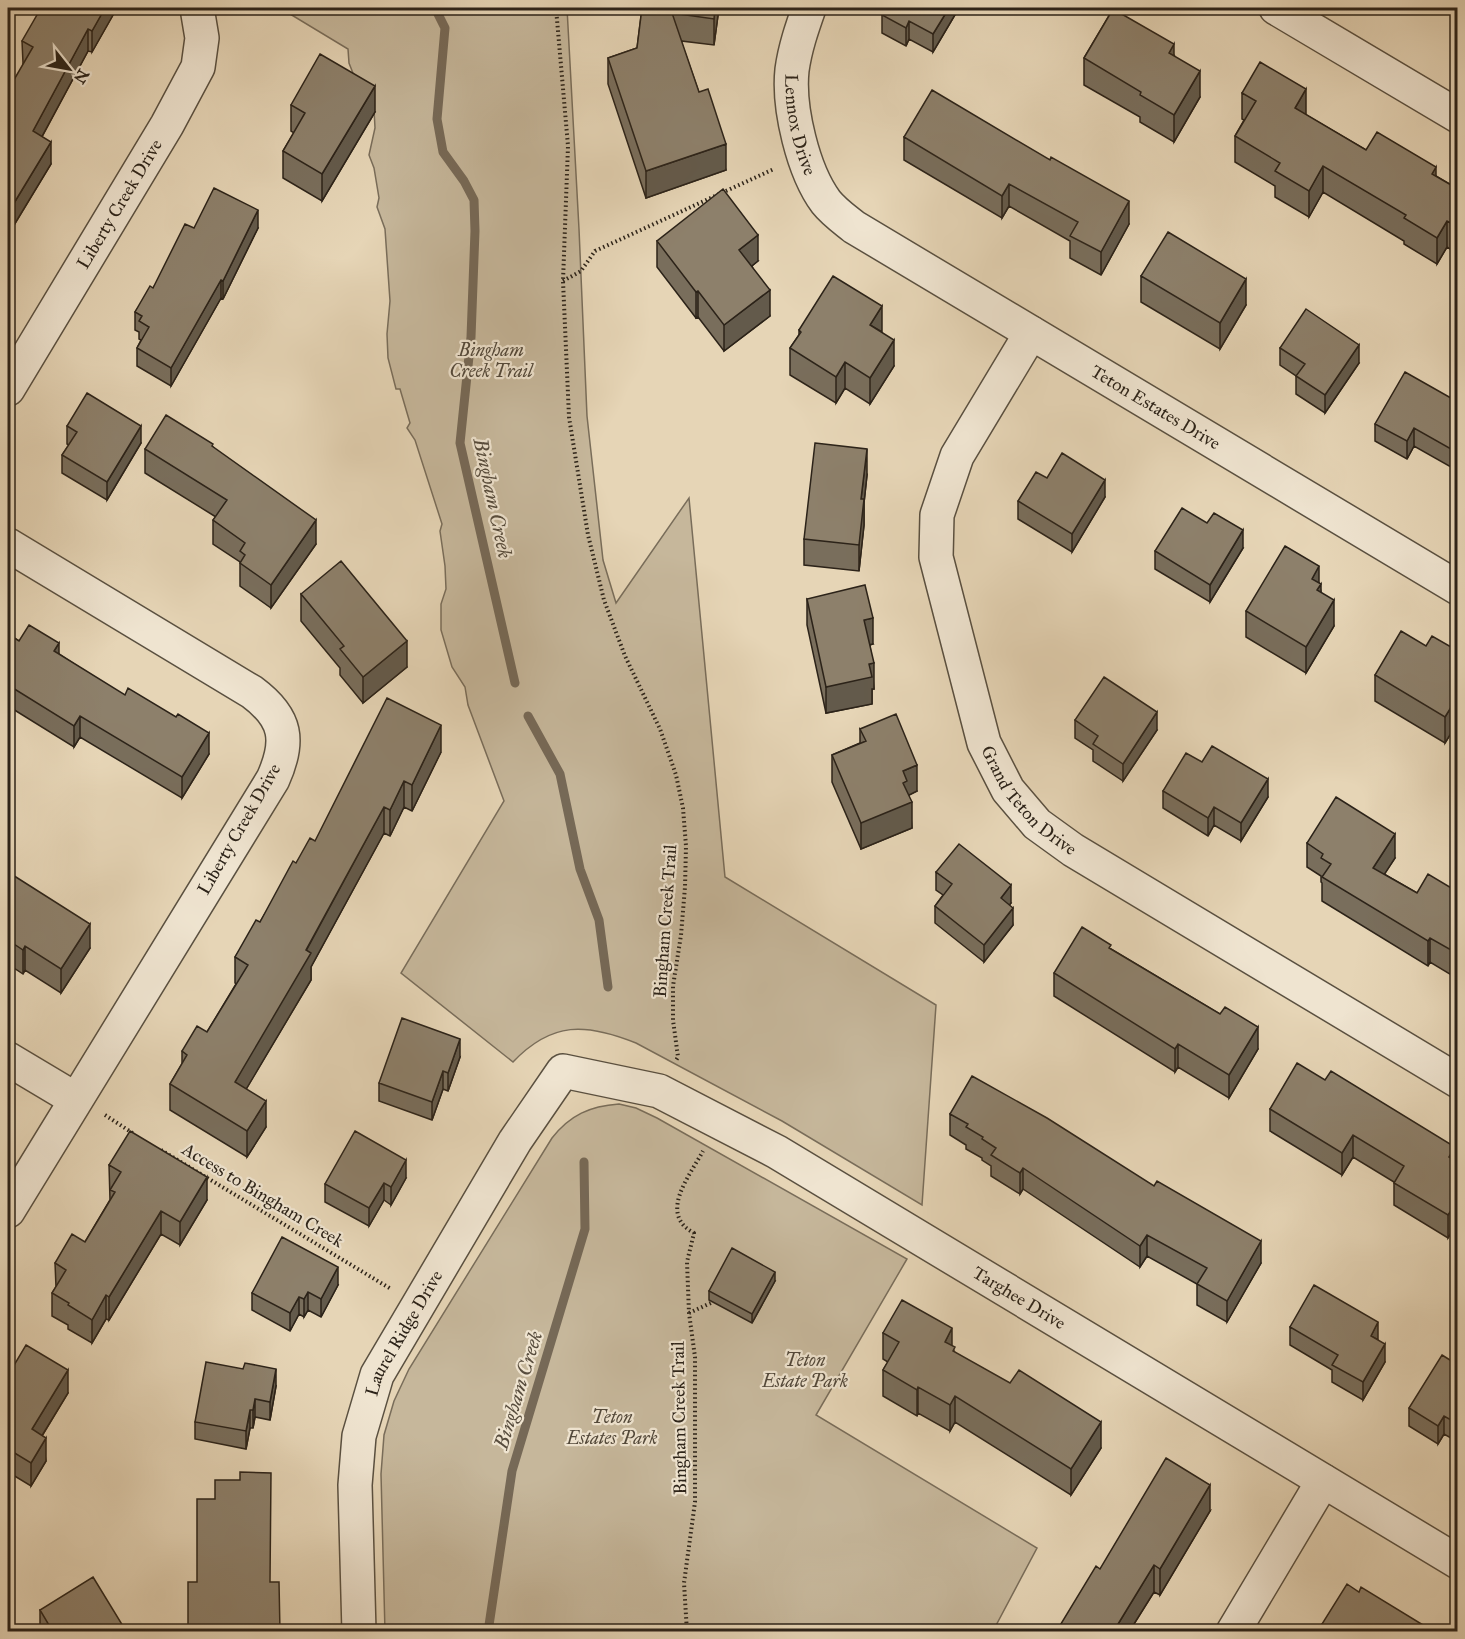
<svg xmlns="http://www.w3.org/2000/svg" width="1465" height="1639" font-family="'IM FELL Great Primer',serif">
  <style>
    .green { fill: #c6b79b; stroke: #796d5a; stroke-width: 1.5 }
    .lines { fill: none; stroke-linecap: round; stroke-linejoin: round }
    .stream { stroke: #766957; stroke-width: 9 }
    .minor-casing { stroke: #5a5040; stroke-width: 36 }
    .path { stroke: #2c2319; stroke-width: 4; stroke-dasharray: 1.5 3; stroke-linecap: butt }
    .minor { stroke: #efe4d0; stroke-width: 33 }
    .wall { fill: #796e5c; stroke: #2c2319; stroke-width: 1.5 }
    .shaded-wall { fill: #635a4b; stroke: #2c2319; stroke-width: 1.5 }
    .building { fill: #8d806b; stroke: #2c2319; stroke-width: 1.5 }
    .labels { text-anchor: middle; stroke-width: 4.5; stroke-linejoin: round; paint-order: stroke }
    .street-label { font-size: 18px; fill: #2c2319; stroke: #efe4d0 }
    .park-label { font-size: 18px; font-style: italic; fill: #52483a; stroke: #efe4d0 }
    .water-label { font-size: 20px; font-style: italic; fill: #574c3d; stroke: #efe4d0 }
  </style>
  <rect width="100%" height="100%" fill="#e6d5b6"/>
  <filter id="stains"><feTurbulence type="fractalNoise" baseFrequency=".00333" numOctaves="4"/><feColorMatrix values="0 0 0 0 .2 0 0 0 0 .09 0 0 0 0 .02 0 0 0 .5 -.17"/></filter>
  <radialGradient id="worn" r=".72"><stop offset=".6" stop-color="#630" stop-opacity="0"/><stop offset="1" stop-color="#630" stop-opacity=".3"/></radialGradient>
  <path class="green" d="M280 8H567L579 229 587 416 603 560 616 603 689 498 725 877 936 1005 922 1205 782 1121 636 1043C586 1023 552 1021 513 1062L401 973 504 801 468 705 465 687 452 667 441 630V604L446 589 445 566 440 531 442 524 415 440 407 428 410 423 400 389H396L388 358 387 334 390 301 385 229 377 207 379 198 374 168 369 155 375 128 374 109 358 86 349 63 348 49Z
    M619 1104 636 1108 657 1118 907 1259 816 1415 1037 1548 993 1631 385 1632 381 1474 384 1435 394 1401 409 1369 552 1138C570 1115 590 1106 619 1104Z"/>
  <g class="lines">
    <path class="stream" d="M435 8 445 28 437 119 443 152 464 181 474 200 475 231 471 337 460 443 515 683
      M528 716 560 774 580 869 599 920 608 987
      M488 1632 512 1471 585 1229 584 1162"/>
    <g class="minor-casing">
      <g id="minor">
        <path id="s1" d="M809 8C802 28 795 48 792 70 788 108 803 171 826 202 834 212 844 219 854 227L1458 588"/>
        <path d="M1276 8 1458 116"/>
        <path id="s2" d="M1031 333 957 456 937 515 936 557 984 743 1008 790 1037 824 1073 850 1458 1081"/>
        <path id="s3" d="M8 389 167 125 198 67 202 38 197 8"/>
        <path d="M8 545 252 692C287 718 290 741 273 779L8 1211"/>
        <path d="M8 1059 75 1099"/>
        <path id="s4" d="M359 1632 355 1485 359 1436 377 1375 515 1141 563 1071 659 1091 777 1152 1458 1562"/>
        <path d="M1233 1632 1323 1481"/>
      </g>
    </g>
    <path class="path" d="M556 8 568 146 563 281 569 417 588 535 604 600 625 656 660 729 676 775 683 808 686 846 685 887 681 935 673 986V1020L678 1057 675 1062
      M563 281 581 271 595 251 774 169
      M105 1115 134 1134
      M161 1150 391 1289
      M689 1313 713 1302
      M687 1632 684 1583 695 1502V1357L689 1313 687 1262 694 1233C658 1214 689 1177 703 1151"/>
    <use href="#minor" class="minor"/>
  </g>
  <path class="wall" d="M117 8 92 52 88 51 42 137 51 164 8 235 23 63 22 41Z
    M642 8H719L714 45 681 41 726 170 646 198 608 84V58L637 48Z
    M959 8 933 52 909 39 906 46 882 33V15Z
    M1107 8H1122V11L1113 9 1174 55 1200 97 1174 142 1140 122V117L1084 85V58L1113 9Z
    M1438 8H1458V19Z
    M1242 93 1306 115 1366 150 1436 176 1458 189V254L1447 247 1437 264 1404 244V241L1323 192 1309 217 1275 197V186L1235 162V136L1244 120 1242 119Z
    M291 105 375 112 322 201 283 178V151L294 133 291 131Z
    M904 137 1129 224 1101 275 1070 258V241L1009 206 1002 218 904 160Z
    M194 228H258L223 299 221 298 171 386 137 366V348L141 340 139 339V332L135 330V312L153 288Z
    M657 241 758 261 752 266 770 316 724 351 698 317 696 318 657 267Z
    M1141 276 1246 305 1220 349 1141 302Z
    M799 330 894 366 870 404 845 388 836 403 790 375V348L799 335Z
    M1280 348 1359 363 1325 413 1296 394V376L1280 365Z
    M1458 402V471L1414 446 1407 459 1375 441V424Z
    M67 426 141 443 107 500 62 473V455L69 445 67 444Z
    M213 447 316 544 271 608 240 586V562L213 544V520L216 517 145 473V449Z
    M867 475 864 503V525L859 571 804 565V539Z
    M1047 478 1105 497 1072 552 1018 519V501Z
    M1243 548 1210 602 1155 569V551Z
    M1319 583 1321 592 1334 626 1306 673 1246 637V611Z
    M301 594 407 667 363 703 340 675V668L301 621Z
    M807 599 873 644 870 645 874 689H872V704L826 713 807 625Z
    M8 634 19 641 59 654 209 754 182 798 80 737 74 747 8 706Z
    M1426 646 1458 651V722L1445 743 1375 701V675Z
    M1075 720 1157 730 1123 781 1093 761V750L1075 738Z
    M860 729 917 791 909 795 912 828 861 849 832 782V755L860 743Z
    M441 752 412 811 404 807 390 836 384 833 311 967V980L246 1089 266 1127 247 1157 170 1110V1084L182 1064V1051L207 1032 236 984 235 983V957L260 922 296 863 315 841Z
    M1202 762 1268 797 1241 841 1214 825 1208 836 1163 808V791Z
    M1307 843 1395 858 1384 874 1417 893 1458 892V979L1430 962 1428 966 1322 901V883L1321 882V876L1307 867Z
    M8 872 90 948 61 993 25 970 23 974 8 964Z
    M936 872 1011 903 1009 905 1013 925 984 962 935 923V906L943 895 936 890Z
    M1111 949 1220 1014 1258 1049 1229 1098 1178 1067 1175 1072 1054 996V973Z
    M460 1057 448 1091 443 1089 432 1120 379 1101V1083Z
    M1270 1109 1458 1162V1222L1448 1238 1394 1205V1182L1353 1157 1342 1175 1270 1131Z
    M950 1114 1261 1263 1227 1322 1197 1305V1284L1147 1256 1140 1267 1023 1189 1020 1194 991 1176V1166L982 1160V1158L966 1149V1145L950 1135Z
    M109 1165 207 1200 180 1245 161 1234 109 1320 106 1319 92 1343 68 1329V1325L52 1316V1293L56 1287 55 1263 85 1242 110 1200Z
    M406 1178 391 1205 384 1200 369 1226 325 1202V1184Z
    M775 1281 752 1323 709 1300V1291Z
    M338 1285 321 1317 308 1310 304 1317 299 1314 290 1331 252 1310V1293Z
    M1290 1327 1385 1362 1363 1400 1332 1382V1370L1290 1345Z
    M883 1333 952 1346 955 1353 1101 1448 1071 1495 955 1422 950 1431 918 1413 917 1416 883 1396V1370L888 1362 883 1359Z
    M1458 1365V1442L1444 1434 1438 1444 1409 1426V1408Z
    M8 1371 68 1393 42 1436 46 1461 31 1486 8 1472Z
    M276 1386 270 1420 255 1417 253 1428H250L246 1449 195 1439V1422Z
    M1210 1511 1160 1595 1154 1592 1129 1632H1056L1100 1569Z
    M40 1610 126 1632H42L40 1628Z
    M1322 1624 1428 1632H1322Z"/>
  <path class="shaded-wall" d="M105 8H117L92 52V31Z
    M715 8H719L714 45V19Z
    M949 8H959L933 52V34Z
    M909 21V39L906 46V28Z
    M88 29V51L33 153V131Z
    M1174 44V71L1169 53Z
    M1200 71V97L1174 142V115Z
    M375 86V112L322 201V174Z
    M1306 89V116L1295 108Z
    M51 142V164L8 235V213Z
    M726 144V170L646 198V171Z
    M1323 166V192L1309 217V191Z
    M1436 167V193L1432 174Z
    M1009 184V206L1002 218V196Z
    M1129 201V224L1101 275V252Z
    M258 210V228L223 299V281Z
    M1447 221V247L1437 264V238Z
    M758 235V261L739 276V250Z
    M1246 279V305L1220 349V323Z
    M221 280V298L171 386V368Z
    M770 290V316L724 351V325Z
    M698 291V317L696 318V292Z
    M882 306V332L870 325Z
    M894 340V366L870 404V378Z
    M1359 345V363L1325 413V395Z
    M845 362V388L836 403V377Z
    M141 426V443L107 500V482Z
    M1414 428V446L1407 459V441Z
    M867 449V475L864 503V525L859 571V545L861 499Z
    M1105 480V497L1072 552V534Z
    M316 520V544L271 608V585Z
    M1243 530V548L1210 602V585Z
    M1319 566V587L1321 584V610L1312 579Z
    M1334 600V626L1306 673V647Z
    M873 618V644L864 646V620Z
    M407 641V667L363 703V677Z
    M59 643V664L54 651Z
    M874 663V689H872V704L826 713V687L869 664Z
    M1458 696V722L1445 743V717Z
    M1157 712V730L1123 781V764Z
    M80 716V737L74 747V726Z
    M441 725V752L412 811V785Z
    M209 733V754L182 798V777Z
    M917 765V791L907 796 912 802V828L861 849V823L903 771Z
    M1268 779V797L1241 841V823Z
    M404 781V807L390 836V810Z
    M384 807V833L311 967V980L235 1108V1082Z
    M1214 807V825L1208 836V818Z
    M1395 834V858L1373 892V868Z
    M1011 885V903L1001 916V898Z
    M1013 908V925L984 962V945Z
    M90 924V948L61 993V969Z
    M1430 938V962L1428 966V941Z
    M25 946V970L23 974V950Z
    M1258 1027V1049L1229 1098V1075Z
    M460 1039V1057L448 1091V1073Z
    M1178 1044V1067L1175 1072V1049Z
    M443 1071V1089L432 1120V1102Z
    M266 1101V1127L247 1157V1131Z
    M1353 1135V1157L1342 1175V1153Z
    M1455 1147V1169L1449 1157Z
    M406 1160V1178L391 1205V1187Z
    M1023 1168V1189L1020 1194V1173Z
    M207 1177V1200L180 1245V1222Z
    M384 1183V1200L369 1226V1208Z
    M1458 1200V1222L1448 1238V1215Z
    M161 1211V1234L109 1320V1297Z
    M1147 1235V1256L1140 1267V1246Z
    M1261 1241V1263L1227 1322V1301Z
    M338 1267V1285L321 1317V1299Z
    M775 1272V1281L752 1323V1314Z
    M308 1292V1310L304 1317V1299Z
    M106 1295V1319L92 1343V1320Z
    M299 1297V1314L290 1331V1313Z
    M1378 1322V1340L1371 1336Z
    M952 1328V1354L945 1342Z
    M1385 1344V1362L1363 1400V1382Z
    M276 1369V1386L270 1420V1402Z
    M68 1370V1393L32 1452V1429Z
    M918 1387V1413L917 1416V1390Z
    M955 1396V1422L950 1431V1405Z
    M255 1399V1417L253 1428V1410Z
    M250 1410V1428L246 1449V1431Z
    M1444 1416V1434L1438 1444V1426Z
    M1101 1422V1448L1071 1495V1469Z
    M46 1438V1461L31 1486V1463Z
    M1210 1485V1511L1160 1595V1569Z
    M1154 1565V1592L1129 1632H1115V1629Z"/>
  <path class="building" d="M41 8H105L92 31 88 29 33 131 51 142 8 213V90L33 47 22 41Z
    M642 8H715L714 19 672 13 699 92 708 89 726 144 646 171 608 58 637 48Z
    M886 8H949L933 34 909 21 906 28 882 15Z
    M1113 9 1174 44 1169 53 1200 71 1174 115 1140 95 1141 92 1084 58Z
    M320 54 375 86 322 174 283 151 305 113 291 105Z
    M1260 62 1306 89 1295 108 1366 150 1377 132 1436 167 1432 174 1458 189V227L1447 221 1437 238 1404 218 1406 215 1323 166 1309 191 1275 171 1280 163 1235 136 1256 101 1242 93Z
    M932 90 1050 160 1051 157 1129 201 1101 252 1070 236 1078 222 1009 184 1002 196 904 137Z
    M214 188 258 210 223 281 221 280 171 368 137 348 149 327 139 321 142 316 135 312 150 286 153 288 185 224 194 228Z
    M723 189 758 235 739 250 770 290 724 325 698 291 696 292 657 241Z
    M1168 232 1246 279 1220 323 1141 276Z
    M833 276 882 306 870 325 894 340 870 378 845 362 836 377 790 348 801 332 799 330Z
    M1306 309 1359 345 1325 395 1296 376 1305 364 1280 348Z
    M1405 372 1458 402V453L1414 428 1407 441 1375 424Z
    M87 393 141 426 107 482 62 455 77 432 67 426Z
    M166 415 213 444 212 446 316 520 271 585 240 563 245 555 240 551 245 543 213 520 227 500 145 449Z
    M815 443 867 449 861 499H864L859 545 804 539Z
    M1062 453 1105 480 1072 534 1018 501 1036 472 1047 478Z
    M1182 508 1207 523 1214 513 1243 530 1210 585 1155 551Z
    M1285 546 1319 566 1312 579 1321 584 1317 590 1334 600 1306 647 1246 611Z
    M341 561 407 641 363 677 340 649 344 646 301 594Z
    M865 585 873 618 864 620 874 663 869 664 872 677 826 687 807 599Z
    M29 625 59 643 54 651 125 695 128 688 176 717 178 714 209 733 182 777 80 716 74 726 8 685V634L19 641Z
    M1401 631 1426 646 1432 636 1458 651V696L1445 717 1375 675Z
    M1104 677 1157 712 1123 764 1093 744 1098 736 1075 720Z
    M387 698 441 725 412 785 404 781 390 810 384 807 306 950 311 953 235 1082 266 1101 247 1131 170 1084 187 1055 182 1051 197 1026 207 1032 248 965 235 957 256 920 260 922 293 861 296 863 310 838 315 841Z
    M896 714 917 765 903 771 907 781 903 783 912 802 861 823 832 755 866 741 860 729Z
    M1212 746 1268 779 1241 823 1214 807 1208 818 1163 791 1186 753 1202 762Z
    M1336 797 1395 834 1373 868 1417 893 1428 874 1458 892V954L1430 938 1428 941 1322 877 1331 864 1321 858 1323 854 1307 843Z
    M959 844 1011 885 1001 898 1013 908 984 945 935 906 952 884 936 872Z
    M8 872 90 924 61 969 25 946 23 950 8 940Z
    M1082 927 1111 945 1109 948 1220 1014 1225 1007 1258 1027 1229 1075 1178 1044 1175 1049 1054 973Z
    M402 1018 460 1039 448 1073 443 1071 432 1102 379 1083Z
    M1297 1063 1325 1080 1331 1071 1455 1147 1449 1157 1458 1162V1200L1448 1215 1394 1183 1404 1166 1353 1135 1342 1153 1270 1109Z
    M972 1076 1047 1118 1154 1186 1157 1181 1261 1241 1227 1301 1197 1284 1207 1268 1147 1235 1140 1246 1023 1168 1020 1173 991 1155 996 1148 982 1139 983 1137 966 1127 968 1124 950 1114Z
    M130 1131 207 1177 180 1222 161 1211 109 1297 106 1295 92 1320 68 1305 69 1303 52 1293 66 1270 55 1263 72 1234 85 1242 115 1192 110 1190 121 1172 109 1165Z
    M355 1131 406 1160 391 1187 384 1183 369 1208 325 1184Z
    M282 1237 338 1267 321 1299 308 1292 304 1299 299 1297 290 1313 252 1293Z
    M732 1248 775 1272 752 1314 709 1291Z
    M1314 1285 1378 1322 1371 1336 1385 1344 1363 1382 1332 1365 1338 1355 1290 1327Z
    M902 1300 952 1328 945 1342 955 1347 953 1351 1010 1383 1019 1370 1101 1422 1071 1469 955 1396 950 1405 918 1387 917 1390 883 1370 899 1342 883 1333Z
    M26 1345 68 1370 32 1429 46 1438 31 1463 8 1449V1371L10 1372Z
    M1442 1355 1458 1365V1424L1444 1416 1438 1426 1409 1408Z
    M206 1362 243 1369 245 1363 276 1369 270 1402 255 1399 253 1410H250L246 1431 195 1422Z
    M1166 1458 1210 1485 1160 1569 1154 1565 1115 1629 1118 1632H1056L1096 1566 1100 1569Z
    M240 1472 271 1473 270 1582H279L280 1632H188V1582H197V1499H215V1480H240Z
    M93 1577 126 1631 53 1632 40 1610Z
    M1347 1584 1359 1592 1361 1587 1428 1628 1425 1632H1333L1322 1624Z"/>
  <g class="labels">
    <g class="street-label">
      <text dy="6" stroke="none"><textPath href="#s1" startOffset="120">Lennox Drive</textPath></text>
      <text dy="6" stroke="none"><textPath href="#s3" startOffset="216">Liberty Creek Drive</textPath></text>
      <text dy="6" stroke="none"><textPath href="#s1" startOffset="592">Teton Estates Drive</textPath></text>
      <text dy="6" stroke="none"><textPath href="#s2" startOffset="514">Grand Teton Drive</textPath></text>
      <text transform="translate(239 829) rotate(-60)" y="6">Liberty Creek Drive</text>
      <text transform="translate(665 921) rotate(-86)" y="6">Bingham Creek Trail</text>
      <text transform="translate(263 1195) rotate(31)" y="6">Access to Bingham Creek</text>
      <text dy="6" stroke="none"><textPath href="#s4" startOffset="1130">Targhee Drive</textPath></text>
      <text dy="6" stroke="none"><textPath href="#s4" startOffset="309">Laurel Ridge Drive</textPath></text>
      <text transform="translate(679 1418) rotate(-91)" y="6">Bingham Creek Trail</text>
    </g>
    <g class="park-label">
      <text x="491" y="356">Bingham<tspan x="491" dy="21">Creek Trail</tspan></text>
      <text x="805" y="1366">Teton<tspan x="805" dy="21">Estate Park</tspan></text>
      <text x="612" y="1423">Teton<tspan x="612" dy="21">Estates Park</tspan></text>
    </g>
    <g class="water-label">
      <text transform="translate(493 498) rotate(78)" y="7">Bingham Creek</text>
      <text transform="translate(518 1390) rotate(-73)" y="7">Bingham Creek</text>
    </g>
  </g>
  <rect width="1465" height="1639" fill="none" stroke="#e6d5b6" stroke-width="30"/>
  <rect x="9" y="9" width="1447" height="1621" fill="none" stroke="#2c2319" stroke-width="3"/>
  <rect x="15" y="15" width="1435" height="1609" fill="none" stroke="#2c2319" stroke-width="1.5"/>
  <g transform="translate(69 69) rotate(121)" stroke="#efe4d0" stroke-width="4.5" paint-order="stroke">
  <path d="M0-4.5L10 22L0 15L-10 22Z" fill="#2c2319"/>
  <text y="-9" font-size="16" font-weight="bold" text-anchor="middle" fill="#2c2319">N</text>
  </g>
  <rect width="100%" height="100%" filter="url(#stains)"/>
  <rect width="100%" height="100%" fill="url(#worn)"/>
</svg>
